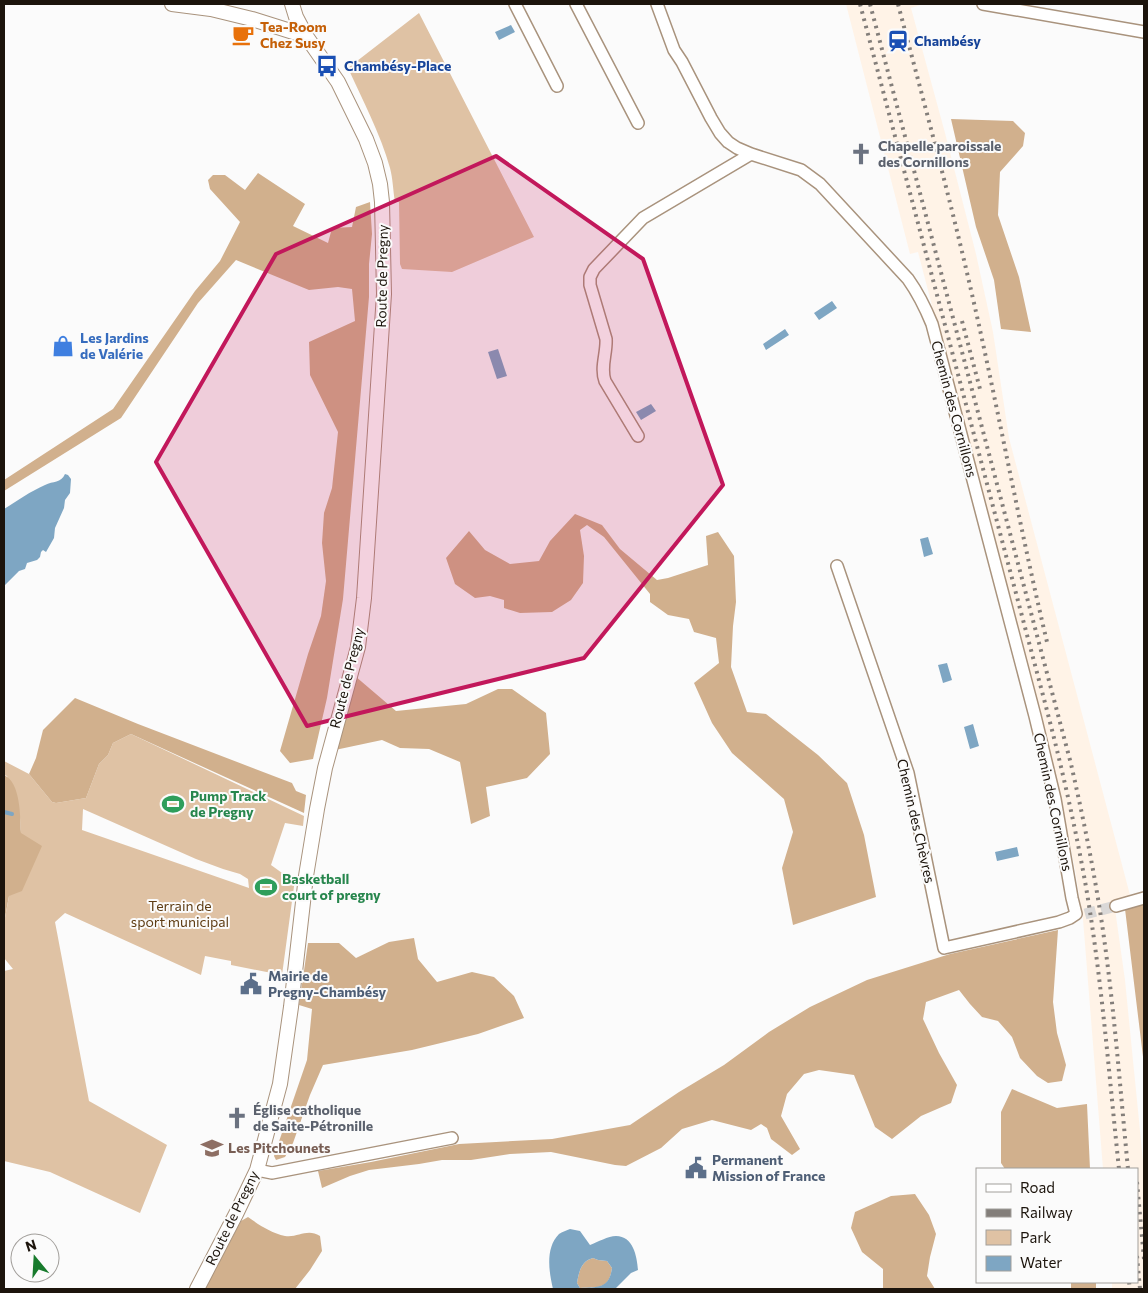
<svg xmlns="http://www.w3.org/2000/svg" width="1148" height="1293" font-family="Commissioner,sans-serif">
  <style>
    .built { fill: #fff3e7 }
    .green { fill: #dfc2a4; fill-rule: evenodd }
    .forest { fill: #d1b08d }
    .water { fill: #7ea6c3; fill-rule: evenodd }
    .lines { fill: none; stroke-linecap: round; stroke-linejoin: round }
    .stream { stroke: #7ea6c3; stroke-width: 4 }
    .minor-tunnel { stroke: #dad8d7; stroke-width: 11; stroke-dasharray: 11 5.5; stroke-linecap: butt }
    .minor-casing { stroke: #a9937d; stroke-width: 14 }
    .tertiary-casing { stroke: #a9937d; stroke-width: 16 }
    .minor { stroke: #fff; stroke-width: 11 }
    .tertiary { stroke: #fff; stroke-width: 14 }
    .rail { stroke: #837e7a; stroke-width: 4; stroke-dasharray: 2.5 5; stroke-linecap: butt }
    .marked { fill: #c2185b; fill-opacity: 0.2; stroke: #c2185b; stroke-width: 4; stroke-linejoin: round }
    .labels { text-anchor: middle; stroke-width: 4; stroke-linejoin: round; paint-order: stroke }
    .food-label { font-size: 14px; font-weight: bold; fill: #c56008; stroke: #fbfbfb; text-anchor: start }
    .transit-label { font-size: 14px; font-weight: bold; fill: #164399; stroke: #fbfbfb; text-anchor: start }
    .worship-label { font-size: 14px; font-weight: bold; fill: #5b616d; stroke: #fbfbfb; text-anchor: start }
    .street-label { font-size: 14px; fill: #1c140c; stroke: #fbfbfb }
    .shop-label { font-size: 14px; font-weight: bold; fill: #366cbe; stroke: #fbfbfb; text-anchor: start }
    .leisure-label { font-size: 14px; font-weight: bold; fill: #27864d; stroke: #fbfbfb; text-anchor: start }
    .park-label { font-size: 14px; fill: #5e3c13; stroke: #fbfbfb }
    .service-label { font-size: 14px; font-weight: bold; fill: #4e5e75; stroke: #fbfbfb; text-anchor: start }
    .education-label { font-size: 14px; font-weight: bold; fill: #785e54; stroke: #fbfbfb; text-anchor: start }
  </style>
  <rect width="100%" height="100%" fill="#fbfbfb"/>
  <path class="built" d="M846 4H920V5L911 8 945 133 976 254 993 332 1009 438 1130 895 1114 902 1125 980 1144 1171V1289H1112V1282H1137V1169H1103L1083 919 1075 869 1065 820 1052 766 918 252 910 254Z"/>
  <path class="green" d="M419 13 534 237 452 272 402 269 400 264 399 202H395C393 191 393 179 390 168 381 135 362 99 348 68Z
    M131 734 304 816 303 826 285 823 271 865 289 878 295 879 282 975 231 965V961L205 956 201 975 65 913 55 922 89 1101 167 1145 140 1213 50 1172 4 1161V971L13 969 4 958V923L21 833 20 817 7 776 4 775V761L29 774 52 802 56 803 86 798 99 764 108 755 113 743ZM83 809 196 859 223 869 240 874 248 879 249 888 82 830Z"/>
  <path class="forest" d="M951 119 1013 121 1025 133 1023 146 1000 172 998 215 1019 277 1031 332 1001 329 994 280 976 227Z
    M258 173 305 204 293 226 328 243 332 228 352 227 356 207 370 202 372 234 369 264V297L343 599 327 698 313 759 290 763 280 751 308 654 321 616 326 581 322 543 324 513 332 488 338 432 310 375 309 342 355 321 352 289 338 287 309 290 236 260 198 303 121 418 4 491V480L113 409 195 291 220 261 240 222 210 189 208 180 213 175H225L245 190Z
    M575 514 602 525 620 549 657 580 668 578 708 565 706 536 718 532 734 556 736 602 733 626 731 667 747 712 766 714 818 755 847 783 864 835 876 897 793 925 782 868 793 832 784 799 732 753 712 723 694 683 719 663 716 638 694 632 689 619 668 615 650 602V594L604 537 587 525 580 530 584 556 583 583 571 600 552 612 520 613 504 608V600L490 596 475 598 455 584 446 558 469 531 485 550 510 564 539 561 550 541Z
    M355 676 396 711 466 704 498 689H512L546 713 550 754 527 778 486 787 490 816 471 824 460 762 429 749 400 748 382 740 335 750Z
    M75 698 138 724 292 783 296 791 306 795 304 813 131 734 113 743 108 755 99 764 86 798 56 803 52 802 29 774 36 758 43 730Z
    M4 775C21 783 20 816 21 833L42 846 22 891 9 896 4 923Z
    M1144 903V1065L1125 909Z
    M1058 930 1053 1002 1057 1033 1066 1065 1062 1081 1048 1083 1037 1076 1020 1058 1012 1037 998 1021 982 1017 970 1004 959 990 926 1002 923 1019 939 1053 957 1085 951 1103 921 1116 892 1139 875 1127 854 1075 819 1070 804 1074 787 1094 781 1116 800 1149 792 1155 771 1139 767 1128 761 1124 751 1130 712 1120 682 1129 661 1148 626 1166 615 1165 551 1152 510 1154 471 1160H442L419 1164 369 1170 350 1176 322 1188 318 1171 371 1162 459 1144 552 1139 630 1125 679 1092 724 1065 769 1032 810 1007 867 980 950 954Z
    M414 938 418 959 437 982 472 972 494 977 514 996 524 1018 478 1034 412 1050 323 1065 310 1095 293 1143 285 1157 276 1160 274 1156 307 1060 312 1009 299 1005 308 943H339L356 958 389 942Z
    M1012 1089 1057 1108 1087 1104 1090 1169H1005L1001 1163V1112Z
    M915 1194 929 1215 936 1234 930 1257 927 1276 935 1289H883V1269L862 1252 851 1228 855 1212 891 1196Z
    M248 1217C259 1225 271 1233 285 1236 298 1238 307 1228 320 1236L322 1251 310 1270 295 1289H205L241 1221Z
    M593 1258 598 1260 607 1261 612 1268C609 1290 598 1287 580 1288L577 1283C579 1272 581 1261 593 1258Z
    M1071 1282H1096V1289H1071Z"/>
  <path class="water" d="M511 25 515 32 499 40 495 32Z
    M832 301 837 308 819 320 814 313Z
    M785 329 789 335 766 350 763 344Z
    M498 349 507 376 497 379 488 352Z
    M651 404 656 411 641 420 636 412Z
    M65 474 68 475 71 479 70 493 65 500 64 508 55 528 54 538 46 552 43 550 41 552 40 557 37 560 27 563 25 569 19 571 4 586V509C17 501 31 491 45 485 53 481 61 483 65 474Z
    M928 537 933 554 924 557 920 539Z
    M947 663 952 680 943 683 938 665Z
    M973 724 979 746 970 749 964 727Z
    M1017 847 1019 856 997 861 995 852Z
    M570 1229 580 1231 590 1245C598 1242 608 1236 616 1236 633 1236 637 1256 638 1270L631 1273 615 1289H553C549 1272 545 1248 559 1234 562 1232 567 1230 570 1229ZM593 1258 598 1260 607 1261 612 1268C609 1289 598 1287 580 1288L577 1283C579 1272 581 1261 593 1258Z"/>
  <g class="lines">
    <path class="stream" d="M4 812 12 814"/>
    <path class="minor-tunnel" d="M1085 914 1116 906"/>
    <g class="minor-casing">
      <path id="minor" d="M515 4 557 86
        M576 4 638 123
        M657 4 674 50 682 62 711 118 720 133 728 142 737 148 751 154 801 170 820 184 908 279C918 293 925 307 932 324L1035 716 1055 799 1072 898 1076 914
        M983 4 1144 32
        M638 436 605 381C600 367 607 353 606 339L590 285V277L594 269 643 218 751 154
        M837 566 908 773 944 948 1059 922 1070 918 1076 914
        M1116 906 1144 898
        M257 1170 272 1173 452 1138"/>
    </g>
    <g class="tertiary-casing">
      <path id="tertiary" d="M172 4 211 9 252 19 306 36
        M197 1289 236 1214 257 1170 280 1084 291 1007 306 876 317 809 325 768 358 647 364 598 384 294 382 202 380 184 375 163 366 139 338 82 306 36 296 17 292 4"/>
    </g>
    <use href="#minor" class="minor"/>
    <use href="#tertiary" class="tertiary"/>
    <path class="rail" d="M860 4 1040 684C1058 751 1074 819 1086 887 1102 981 1109 1075 1119 1169
      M870 4 1071 764C1083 817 1094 870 1102 924 1114 1005 1120 1087 1128 1169
      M898 4C923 99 949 194 971 290 998 407 1019 525 1047 642
      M962 321 980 389
      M1137 1182 1144 1259
      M1137 1256 1140 1289
      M1129 1282 1130 1289"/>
  </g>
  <path class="marked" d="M496 156 643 259 723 485 584 658 307 726 156 462 276 254Z"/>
  <defs>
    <g id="cafe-bare" transform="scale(1.725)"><path d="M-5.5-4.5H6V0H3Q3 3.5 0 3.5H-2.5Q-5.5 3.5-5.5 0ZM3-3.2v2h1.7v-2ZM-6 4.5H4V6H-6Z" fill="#e8710a" stroke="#fbfbfb" stroke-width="2.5" paint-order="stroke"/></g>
    <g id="station-bare" transform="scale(1.725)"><path d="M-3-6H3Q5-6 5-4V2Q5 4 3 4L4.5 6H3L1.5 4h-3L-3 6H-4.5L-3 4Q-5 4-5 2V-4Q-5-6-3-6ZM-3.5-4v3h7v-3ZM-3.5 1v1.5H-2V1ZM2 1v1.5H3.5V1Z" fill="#1a4fb4" stroke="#fbfbfb" stroke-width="2.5" paint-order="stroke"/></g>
    <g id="bus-bare" transform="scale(1.725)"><path d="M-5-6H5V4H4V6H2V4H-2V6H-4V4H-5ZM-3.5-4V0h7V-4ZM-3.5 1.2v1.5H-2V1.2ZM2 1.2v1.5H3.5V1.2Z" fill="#1a4fb4" stroke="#fbfbfb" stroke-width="2.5" paint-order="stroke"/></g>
    <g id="church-bare" transform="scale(1.725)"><path d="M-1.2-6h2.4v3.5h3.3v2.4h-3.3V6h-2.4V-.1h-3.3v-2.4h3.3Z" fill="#6b7280" stroke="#fbfbfb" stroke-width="2.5" paint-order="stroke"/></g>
    <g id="shop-bare" transform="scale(1.725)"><path d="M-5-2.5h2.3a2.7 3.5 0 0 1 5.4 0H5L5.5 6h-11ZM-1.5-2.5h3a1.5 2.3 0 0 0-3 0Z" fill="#3f7fe0" stroke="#fbfbfb" stroke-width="2.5" paint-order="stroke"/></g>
    <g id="stadium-bare" transform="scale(1.725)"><path d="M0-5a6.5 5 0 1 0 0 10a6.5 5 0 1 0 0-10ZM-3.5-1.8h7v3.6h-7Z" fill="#2e9e5b" stroke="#fbfbfb" stroke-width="2.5" paint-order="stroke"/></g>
    <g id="civic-bare" transform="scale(1.725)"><path d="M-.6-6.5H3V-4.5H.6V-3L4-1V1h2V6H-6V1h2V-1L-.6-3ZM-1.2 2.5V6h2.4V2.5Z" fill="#5c6f8a" stroke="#fbfbfb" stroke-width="2.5" paint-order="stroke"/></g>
    <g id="school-bare" transform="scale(1.725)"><path d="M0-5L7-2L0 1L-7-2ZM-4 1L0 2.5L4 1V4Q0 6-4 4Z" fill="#8d6e63" stroke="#fbfbfb" stroke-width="2.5" paint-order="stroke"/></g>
  </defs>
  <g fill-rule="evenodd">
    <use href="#cafe-bare" x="243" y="35"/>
    <use href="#station-bare" x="898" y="41"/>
    <use href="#bus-bare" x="327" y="66"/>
    <use href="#church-bare" x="861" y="154"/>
    <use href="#shop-bare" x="63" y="346"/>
    <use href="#stadium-bare" x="173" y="804"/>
    <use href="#stadium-bare" x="266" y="887"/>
    <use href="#civic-bare" x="251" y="984"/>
    <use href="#church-bare" x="237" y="1118"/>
    <use href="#school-bare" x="212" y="1148"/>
    <use href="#civic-bare" x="696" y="1168"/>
  </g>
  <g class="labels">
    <g class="food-label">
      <text x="260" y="32">Tea-Room<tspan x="260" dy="16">Chez Susy</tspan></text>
    </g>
    <g class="transit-label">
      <text x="914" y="46">Chambésy</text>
      <text x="344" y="71">Chambésy-Place</text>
    </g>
    <g class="worship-label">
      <text x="878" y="151">Chapelle paroissale<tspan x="878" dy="16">des Cornillons</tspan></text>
      <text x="253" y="1115">Église catholique<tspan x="253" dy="16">de Saite-Pétronille</tspan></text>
    </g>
    <g class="street-label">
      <text transform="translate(382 276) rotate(-89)" y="5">Route de Pregny</text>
      <text transform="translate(954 409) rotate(75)" y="5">Chemin des Cornillons</text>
      <text transform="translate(347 678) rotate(-76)" y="5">Route de Pregny</text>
      <text transform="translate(1053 802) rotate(78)" y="5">Chemin des Cornillons</text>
      <text transform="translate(916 821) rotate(77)" y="5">Chemin des Chèvres</text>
      <text transform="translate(232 1218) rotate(-64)" y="5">Route de Pregny</text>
    </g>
    <g class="shop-label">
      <text x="80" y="343">Les Jardins<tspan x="80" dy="16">de Valérie</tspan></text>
    </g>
    <g class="leisure-label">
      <text x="190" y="801">Pump Track<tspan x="190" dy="16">de Pregny</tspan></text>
      <text x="282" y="884">Basketball<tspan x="282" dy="16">court of pregny</tspan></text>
    </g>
    <g class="park-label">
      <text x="180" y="911">Terrain de<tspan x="180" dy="16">sport municipal</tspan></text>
    </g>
    <g class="service-label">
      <text x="268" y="981">Mairie de<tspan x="268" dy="16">Pregny-Chambésy</tspan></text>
      <text x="712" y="1165">Permanent<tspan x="712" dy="16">Mission of France</tspan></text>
    </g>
    <g class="education-label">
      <text x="228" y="1153">Les Pitchounets</text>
    </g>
  </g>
  <rect width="1148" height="1293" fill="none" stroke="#1c140c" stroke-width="10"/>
  <rect x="976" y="1168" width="162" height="115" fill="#fbfbfb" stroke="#a29f9b"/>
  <rect x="986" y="1184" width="25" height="8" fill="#ffffff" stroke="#a29f9b"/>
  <text x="1020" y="1193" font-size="15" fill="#1c140c">Road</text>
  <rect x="986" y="1209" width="25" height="8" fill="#837e7a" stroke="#a29f9b"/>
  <text x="1020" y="1218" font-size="15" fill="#1c140c">Railway</text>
  <rect x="986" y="1230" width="25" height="15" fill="#dfc2a4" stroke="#a29f9b"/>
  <text x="1020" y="1243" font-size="15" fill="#1c140c">Park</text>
  <rect x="986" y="1256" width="25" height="15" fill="#7ea6c3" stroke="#a29f9b"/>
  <text x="1020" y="1268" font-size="15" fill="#1c140c">Water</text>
  <g transform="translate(35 1258) rotate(342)"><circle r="24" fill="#fbfbfb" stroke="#a29f9b"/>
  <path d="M0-4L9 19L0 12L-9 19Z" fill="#187b2d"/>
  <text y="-8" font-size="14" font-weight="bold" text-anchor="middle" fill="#1c140c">N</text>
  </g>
</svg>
